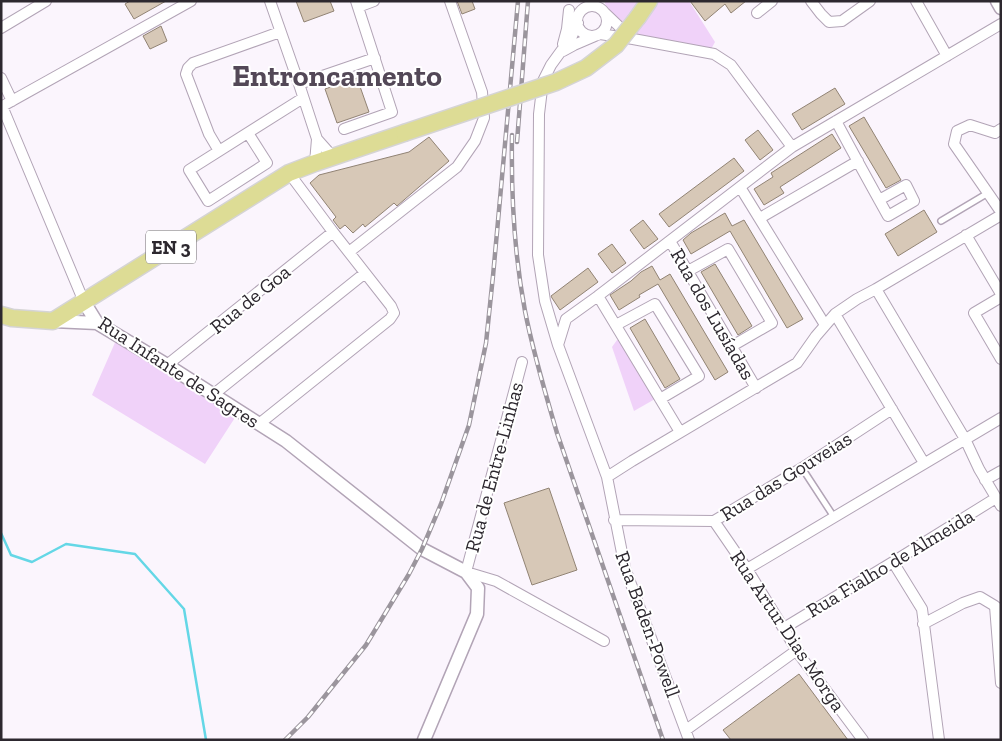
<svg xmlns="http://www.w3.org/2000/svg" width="1002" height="741" font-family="'Zilla Slab',serif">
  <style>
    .green { fill: #f0d2f9 }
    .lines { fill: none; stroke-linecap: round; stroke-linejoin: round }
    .stream { stroke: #64d7e6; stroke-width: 2.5 }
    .building { fill: #d7c8b7; stroke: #918374 }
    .service-casing { stroke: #b2a4b6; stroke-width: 8 }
    .minor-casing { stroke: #b2a4b6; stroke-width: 12 }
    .tertiary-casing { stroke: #b2a4b6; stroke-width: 15 }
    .primary-casing { stroke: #d5d4d5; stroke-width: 19 }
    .service { stroke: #fff; stroke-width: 5 }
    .minor { stroke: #fff; stroke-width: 10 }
    .tertiary { stroke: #fff; stroke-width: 12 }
    .primary { stroke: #dddc95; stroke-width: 16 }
    .rail-casing { stroke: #9b959d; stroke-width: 4.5 }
    .rail { stroke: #fff; stroke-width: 2.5; stroke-dasharray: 8; stroke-linecap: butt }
    .primary-bridge-casing { stroke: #d5d4d5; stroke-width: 19; stroke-linecap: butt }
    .primary-bridge { stroke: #dddc95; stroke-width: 16 }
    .labels { text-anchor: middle; stroke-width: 4; stroke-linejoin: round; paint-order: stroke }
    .shield { fill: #fff; stroke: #6c686d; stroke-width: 1 }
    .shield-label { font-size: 19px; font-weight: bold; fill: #2d282f }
    .street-label { font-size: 20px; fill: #2d282f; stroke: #fff }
    .town-label { font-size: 30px; font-weight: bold; fill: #534857; stroke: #fff }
  </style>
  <rect width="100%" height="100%" fill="#fbf5fd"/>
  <path class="green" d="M604 1H641L624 26C616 19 608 12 604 1Z
    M651 1H689L715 42 709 53 633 39Z
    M117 338 238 413 205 464 92 395Z
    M617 340H622L655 399 634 411 612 347Z"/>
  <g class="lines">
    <path class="stream" d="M1 533 11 555 32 562 66 544 135 554 184 609 206 740"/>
  </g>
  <path class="building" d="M130 1H166L134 19 125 4Z
    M296 1H330L334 11 304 22Z
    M457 1H472L475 9 462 14Z
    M690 1H746L731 13 725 4 705 21Z
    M161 26 167 41 150 49 143 36Z
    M357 78 369 112 337 123 325 89Z
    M835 88 845 104 802 130 792 114Z
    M864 117 901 180 886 188 849 126Z
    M758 130 773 150 760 160 745 140Z
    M832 134 841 148 780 187 784 193 764 205 754 189 773 177 771 173Z
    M429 137 449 161 397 206 394 203 365 227 363 224 353 233 345 225 340 229 333 220 336 217 310 183 319 175 409 152Z
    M734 158 744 171 669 227 659 214Z
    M924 210 937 232 898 256 885 234Z
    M725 213 732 226 744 220 803 319 787 328 730 231 691 254 683 240 691 233Z
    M643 220 658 239 644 249 630 230Z
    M612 244 626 263 612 273 598 254Z
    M715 264 752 326 738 335 701 272Z
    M652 266 660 280 670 274 728 372 715 380 658 284 639 295 640 297 619 310 610 295 631 281 641 272Z
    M588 268 598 282 560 310 552 298 551 296Z
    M645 319 680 379 665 388 630 328Z
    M549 488 577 570 532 585 504 503Z
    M799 674 848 740H731L723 730Z"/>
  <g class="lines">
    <g class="service-casing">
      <path id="service" d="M941 221 988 193
        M802 468 834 517"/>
    </g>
    <g class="minor-casing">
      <path id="minor" d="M270 1 299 84 317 139 315 163
        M811 1 821 14 829 22 842 21 870 1
        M916 1 947 56
        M577 21a15 15 0 1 1 30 0a15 15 0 1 1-30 0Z
        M358 7 374 1
        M605 13 628 35
        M757 13 772 1
        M1 28 46 1
        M600 34 633 39 714 54 731 65 792 147
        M563 44 567 29 569 10
        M563 51 574 45 595 36
        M1 78 12 101
        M299 84 375 58
        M2 106 84 302
        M1 107 191 1
        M836 121C853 153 870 184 888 216L914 201 906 185 879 200
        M344 129 392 112 356 1
        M1001 129 995 133 970 125 957 131 954 144 988 193 1001 212
        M248 133 267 163 208 201 189 170 303 98
        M317 139 333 157
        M219 151 209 134 186 74 188 68 193 63 280 32
        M740 187 825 325
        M760 218 858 161
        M966 235 1001 294
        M670 241 756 388
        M349 252 457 167 475 141 484 118 482 92 450 1
        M688 271 728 249 772 323 732 346
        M876 289 965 439 979 469 1001 506
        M598 296 680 432
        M1001 297 974 313 1001 359
        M835 314 924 463
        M616 325 655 304 699 376 660 399
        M558 345 545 301 538 255 539 114 543 81 551 65 572 36 578 23
        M522 362 466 572 496 581 604 641
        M167 365 333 232
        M214 394 365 273
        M259 424 390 319 394 313 391 306 333 232 289 173
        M607 477 632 461 797 363 816 336 835 314 857 299 876 289 1001 215
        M985 480 1001 471
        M614 520 714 521 802 468 892 409
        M714 521 747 569 801 657 863 740
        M893 562 922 609 939 740
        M747 569 1001 418
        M1001 611 995 606 1001 683
        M923 624 963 603 980 597 995 606
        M784 628 893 562 996 498
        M686 730 797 650
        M689 740 625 568 607 477 558 345 566 319 598 296 792 147 1001 24"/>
    </g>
    <g class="tertiary-casing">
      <path id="tertiary" d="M997 1 1001 8
        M84 302 97 323 167 365 286 441 422 549 466 572 478 588 477 614 424 740
        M53 321 97 323"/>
    </g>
    <g class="primary-casing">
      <path id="primary" d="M638 17 649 1
        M1 315 12 318 53 321 289 173 315 163 404 133"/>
    </g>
    <use href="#service" class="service"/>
    <use href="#minor" class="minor"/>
    <use href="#tertiary" class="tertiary"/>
    <use href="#primary" class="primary"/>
    <g class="rail-casing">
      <path id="rail" d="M512 135C511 194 514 253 525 311 533 352 545 392 557 433L663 740
        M517 142 528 1
        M285 740 308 717 366 645 409 574 422 549 441 504 469 425 486 343 493 276 518 1"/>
    </g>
    <use href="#rail" class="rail"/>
    <g class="primary-bridge-casing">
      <path id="primary-bridge" d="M404 133 556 82 586 68 616 45 638 17"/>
    </g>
    <use href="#primary-bridge" class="primary-bridge"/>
  </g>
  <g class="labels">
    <rect class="shield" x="146" y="230.5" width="50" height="33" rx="4"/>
    <g class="shield-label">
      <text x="171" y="254">EN 3</text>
    </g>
    <g class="street-label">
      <text transform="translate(250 299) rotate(-39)" y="7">Rua de Goa</text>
      <text transform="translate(713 314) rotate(60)" y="7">Rua dos Lusíadas</text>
      <text transform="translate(179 372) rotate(33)" y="7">Rua Infante de Sagres</text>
      <text transform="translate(494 467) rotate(-75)" y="7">Rua de Entre-Linhas</text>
      <text transform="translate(786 476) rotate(-32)" y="7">Rua das Gouveias</text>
      <text transform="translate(890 563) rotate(-31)" y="7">Rua Fialho de Almeida</text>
      <text transform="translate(648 624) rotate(70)" y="7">Rua Baden-Powell</text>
      <text transform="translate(788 631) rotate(56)" y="7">Rua Artur Dias Morga</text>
    </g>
    <g class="town-label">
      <text x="337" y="86">Entroncamento</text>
    </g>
  </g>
  <rect width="1002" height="741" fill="none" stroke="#2d282f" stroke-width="5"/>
</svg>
